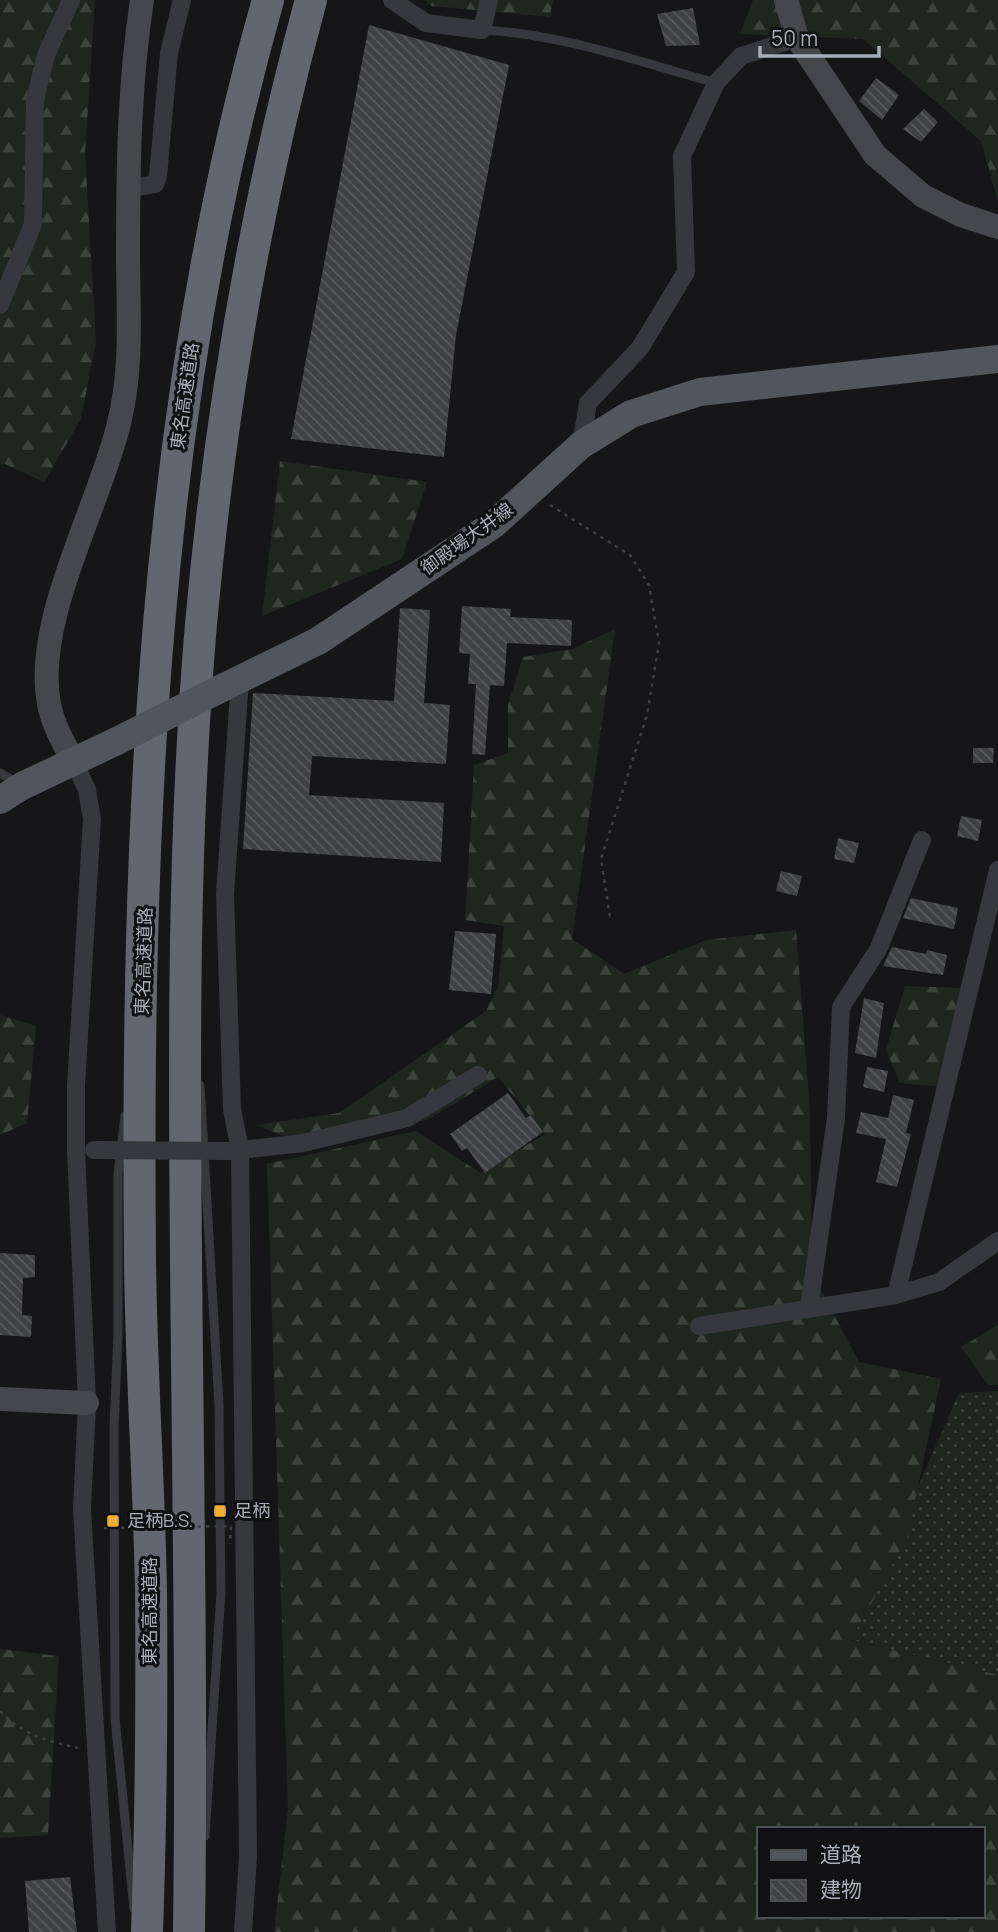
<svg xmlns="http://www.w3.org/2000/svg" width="998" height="1932" font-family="Manrope,'Noto Sans JP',sans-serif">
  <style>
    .grass { fill: url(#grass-dots) }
    .forest { fill: url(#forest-firs); fill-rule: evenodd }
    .building { fill: url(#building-back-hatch) }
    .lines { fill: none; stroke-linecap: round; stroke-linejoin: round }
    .path { stroke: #3d3f44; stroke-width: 2.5; stroke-dasharray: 3.5 5; stroke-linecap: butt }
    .lane { stroke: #37383d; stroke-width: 9 }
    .street { stroke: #37383d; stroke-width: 18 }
    .secondary { stroke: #45474d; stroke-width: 24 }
    .primary { stroke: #53555c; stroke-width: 28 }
    .highway { stroke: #63666e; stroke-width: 32 }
    .path-bridge { stroke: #3d3f44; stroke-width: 2.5; stroke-dasharray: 3.5 5; stroke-linecap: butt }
    .street-bridge { stroke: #37383d; stroke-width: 18 }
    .primary-bridge { stroke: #53555c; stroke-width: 28 }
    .poi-dot { fill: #f2b134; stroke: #111113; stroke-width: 2.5 }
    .labels { text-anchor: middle; stroke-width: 6; stroke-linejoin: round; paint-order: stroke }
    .street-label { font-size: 18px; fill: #a8adb8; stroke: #111113 }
    .poi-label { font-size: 18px; fill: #a8adb8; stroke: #111113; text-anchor: start }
  </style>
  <defs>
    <pattern id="grass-dots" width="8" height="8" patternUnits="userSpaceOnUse" patternTransform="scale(1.75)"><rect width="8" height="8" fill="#1e261f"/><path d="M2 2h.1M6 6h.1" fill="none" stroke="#3c433d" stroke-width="1.8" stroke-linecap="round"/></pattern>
    <pattern id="forest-firs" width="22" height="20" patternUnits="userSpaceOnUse" patternTransform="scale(1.75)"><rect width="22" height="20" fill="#1e261f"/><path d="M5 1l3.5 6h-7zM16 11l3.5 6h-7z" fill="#3c433d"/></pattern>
    <pattern id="building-back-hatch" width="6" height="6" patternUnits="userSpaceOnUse" patternTransform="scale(1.75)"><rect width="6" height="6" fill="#404145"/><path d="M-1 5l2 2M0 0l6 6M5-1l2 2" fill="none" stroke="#595a5e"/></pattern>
  </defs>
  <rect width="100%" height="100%" fill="#161618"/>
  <path class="grass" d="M998 1391V1675L851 1640 959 1393Z"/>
  <path class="forest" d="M0 0H95L85 153 96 341 81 419 44 482 5 464 0 465Z
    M424 0H553L550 17 432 6Z
    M753 0H998V201L981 141 863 39 740 34Z
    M280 461 427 482 402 559 262 616Z
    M615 629 572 939 624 974 706 940 796 930 810 1111 812 1273 859 1362 941 1379 907 1538 851 1640 998 1675V1932H274L288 1809 267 1164 416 1131 481 1173 545 1134 498 1077 427 1120 303 1143 255 1125 339 1113 486 1011 498 987 504 926 465 920 474 765 508 753V705L523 657 572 649ZM758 1829H982V1916H758Z
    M905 986 962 988 944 1087 900 1083 886 1050Z
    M0 1015 36 1026 27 1123 0 1135Z
    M998 1325V1385H988L961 1347Z
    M0 1649 59 1656 48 1835 0 1838Z"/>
  <path class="building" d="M693 8 700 45 666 46 657 14Z
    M369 25 509 65 456 335 444 457 291 439Z
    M876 78 899 95 882 120 859 101Z
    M924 109 938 122 921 142 903 129Z
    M462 606 511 609 510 617 572 620 571 646 507 643 504 686 490 685 485 755 472 754 476 684H468L470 654 459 653Z
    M400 608 430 610 424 703 450 705 446 764 312 756 309 795 444 803 441 862 243 849 253 693 394 701Z
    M973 748H994L993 763H973Z
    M961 816 982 820 978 841 957 836Z
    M838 838 859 843 854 863 834 859Z
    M781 871 802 876 797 896 776 891Z
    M911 898 958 908 954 929 903 918Z
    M455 931 496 934 491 994 449 990Z
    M892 947 926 954 927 950 947 955 943 975 883 966Z
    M864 998 884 1003 876 1058 855 1053Z
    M867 1067 888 1071 884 1092 863 1087Z
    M508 1093 526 1118 531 1115 543 1132 485 1173 467 1148 462 1151 450 1134Z
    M893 1095 914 1100 906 1133 911 1134 897 1187 876 1182 886 1139 856 1133 861 1112 888 1118Z
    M0 1253 35 1255V1277L23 1278 22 1315 32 1316 31 1337 0 1335Z
    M70 1877 77 1932H29L25 1881Z"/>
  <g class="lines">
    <path class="path" d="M550 505 630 555 649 585 659 643 647 715 601 859 610 917
      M0 1711C23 1735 47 1741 78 1748"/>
    <path class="lane" d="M482 30C563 34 639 62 716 83
      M0 773 17 783
      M200 1085 219 1405 220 1511 221 1592 205 1836
      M125 1116 118 1174V1333L114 1429 115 1718 134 1909"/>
    <path class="street" d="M392 0 426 23 482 30 489 0
      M128 189 155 184 158 176 169 53 182 0
      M0 305 33 224 35 100 46 55 71 0
      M581 445 588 403 640 348 686 272 682 156 716 83 741 56 797 38
      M240 680 225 894 232 1109 240 1150 248 1857 243 1932
      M74 762 87 790 92 819 76 1086V1150L87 1403 82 1509 107 1932
      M231 1151 303 1143 407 1118 478 1075
      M896 1295 939 1282 998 1241
      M809 1308 836 1118 841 1007 879 948 922 840
      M699 1326 896 1295 998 870"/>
    <path class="secondary" d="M786 0 797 38 875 155 923 196 961 215 998 227
      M74 762C64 744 53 725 49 704 33 620 100 505 119 423 133 368 128 310 128 254 128 168 129 85 142 0
      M0 1399 87 1403"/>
    <path class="primary" d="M224 687 318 641 494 524 581 445 631 414 700 392 998 359
      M0 800 22 786 117 741"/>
    <path class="highway" d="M147 1932C151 1818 152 1704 151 1590 149 1480 141 1369 140 1258 136 837 152 408 268 0
      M189 1932C192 1707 188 1483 186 1258 184 1047 183 835 201 624 220 413 255 205 311 0"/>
    <path class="path-bridge" d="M104 1528 231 1526 230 1544"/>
    <path class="street-bridge" d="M94 1150 228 1151"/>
    <path class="primary-bridge" d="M117 741 224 687"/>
  </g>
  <g class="poi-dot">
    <rect x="213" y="1504" width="14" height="14" rx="3.5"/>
    <rect x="106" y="1514" width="14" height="14" rx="3.5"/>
  </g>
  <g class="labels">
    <g class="street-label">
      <text transform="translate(185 396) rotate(-82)" y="6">東名高速道路</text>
      <text transform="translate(467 539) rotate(-36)" y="6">御殿場大井線</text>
      <text transform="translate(144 961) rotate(-88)" y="6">東名高速道路</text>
      <text transform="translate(150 1611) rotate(-90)" y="6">東名高速道路</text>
    </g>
    <g class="poi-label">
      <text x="234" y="1517">足柄</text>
      <text x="127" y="1527">足柄B.S.</text>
    </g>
  </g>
  <rect x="757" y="1827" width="228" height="91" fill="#111113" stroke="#4d4f55" stroke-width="2"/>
  <rect x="771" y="1850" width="35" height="10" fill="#53555c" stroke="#4d4f55" stroke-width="2"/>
  <text x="820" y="1862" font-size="21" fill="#a8adb8">道路</text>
  <rect x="771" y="1880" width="35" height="21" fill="url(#building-back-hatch)" stroke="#4d4f55" stroke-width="2"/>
  <text x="820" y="1897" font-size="21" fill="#a8adb8">建物</text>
  <path d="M760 46v10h119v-10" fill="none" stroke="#a8adb8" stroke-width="3.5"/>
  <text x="771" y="46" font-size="21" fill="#a8adb8" stroke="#111113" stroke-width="5" paint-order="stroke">50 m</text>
</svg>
